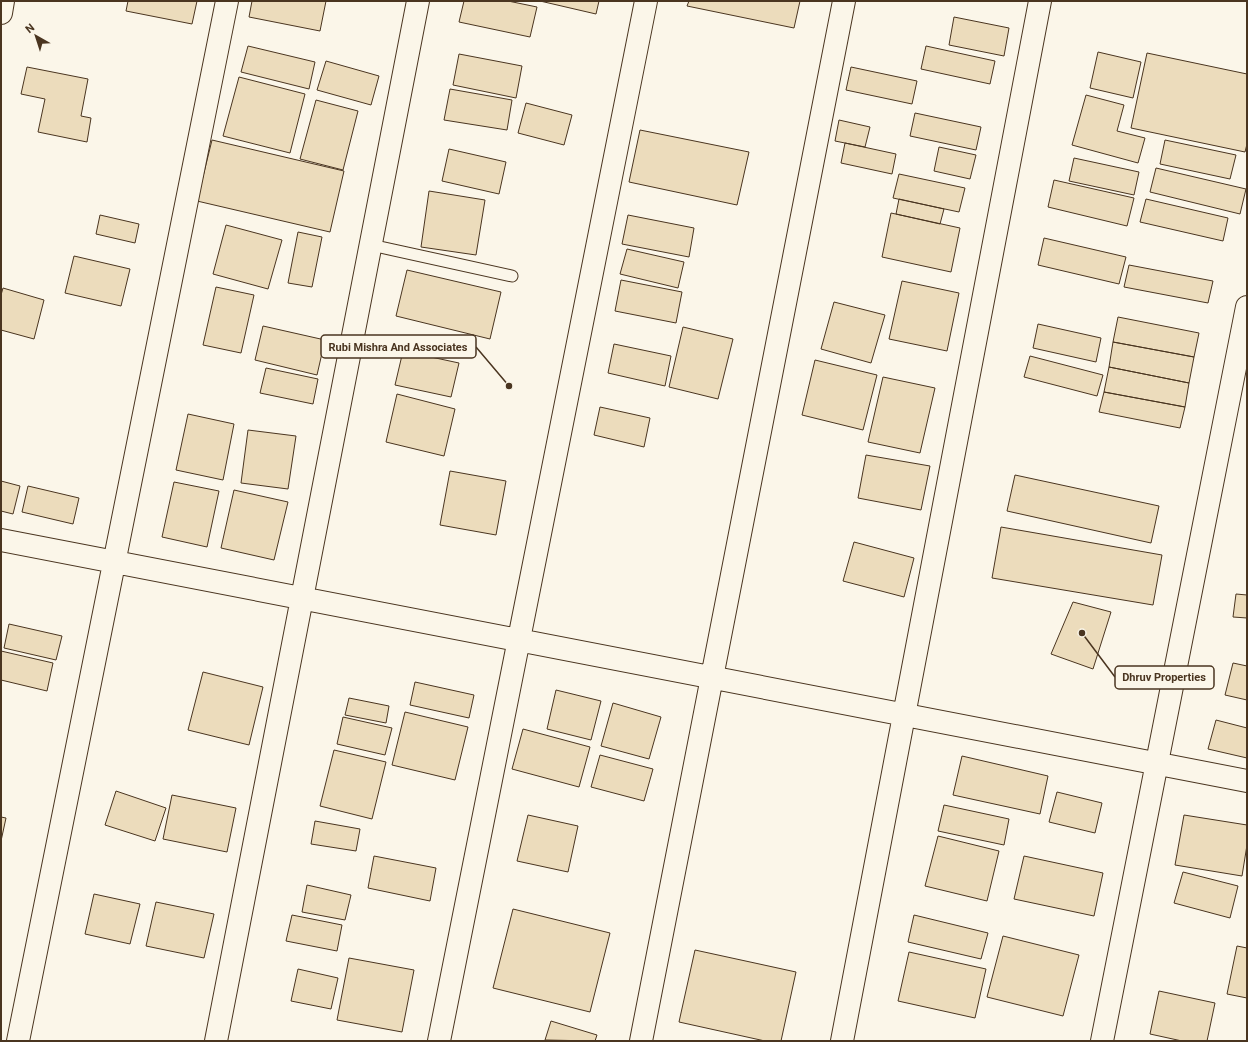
<svg xmlns="http://www.w3.org/2000/svg" width="1248" height="1042" font-family="Roboto,sans-serif">
  <style>
    .building { fill: #ecdcbc; stroke: #4a3520 }
    .lines { fill: none; stroke-linecap: round; stroke-linejoin: round }
    .service-casing { stroke: #4a3520; stroke-width: 13 }
    .minor-casing { stroke: #4a3520; stroke-width: 24 }
    .service { stroke: #fbf6e9; stroke-width: 11 }
    .minor { stroke: #fbf6e9; stroke-width: 22 }
    .leader { fill: none; stroke: #4a3520; stroke-width: 1.5 }
    .callout-dot { fill: #4a3520; stroke: #fbf6e9; stroke-width: 1.5 }
    .callout { fill: #fbf6e9; stroke: #4a3520; stroke-width: 1.5 }
    .callout-label { font-size: 11px; text-anchor: middle; font-weight: bold; fill: #4a3520 }
  </style>
  <rect width="100%" height="100%" fill="#fbf6e9"/>
  <path class="building" d="M128 1H197L192 24 126 11Z
    M252 1H326L320 31 249 17Z
    M464 1H508L537 7 530 37 459 22Z
    M540 1H599L596 14Z
    M689 1H800L794 28 687 6Z
    M954 17 1009 28 1004 56 949 45Z
    M248 46 315 62 309 89 241 72Z
    M926 46 995 61 990 84 921 69Z
    M1098 52 1141 62 1133 98 1090 88Z
    M1147 53 1247 74V144L1245 152 1131 128Z
    M459 54 522 66 516 98 453 85Z
    M326 61 379 76 371 105 317 90Z
    M27 67 88 79 81 116 91 118 87 142 38 132 45 99 21 94Z
    M851 67 917 81 912 104 846 90Z
    M239 77 305 94 290 153 223 136Z
    M450 89 512 100 507 130 444 120Z
    M1086 95 1124 105 1117 131 1145 138 1138 163 1072 145Z
    M316 100 358 111 343 170 300 159Z
    M526 103 572 115 564 145 518 133Z
    M915 113 981 127 976 150 910 136Z
    M839 120 870 127 865 147 835 141Z
    M640 130 749 152 737 205 629 182Z
    M212 140 344 171 330 232 197 201Z
    M1165 140 1236 155 1230 179 1160 164Z
    M845 143 896 154 892 174 841 163Z
    M939 147 976 155 970 179 934 171Z
    M449 149 506 162 499 194 442 181Z
    M1074 158 1139 172 1134 195 1069 181Z
    M1156 168 1246 189 1240 214 1150 192Z
    M899 174 965 188 959 212 893 198Z
    M1054 180 1134 198 1127 226 1048 207Z
    M429 191 485 200 476 255 421 247Z
    M899 199 944 209 940 224 896 214Z
    M1146 199 1228 218 1223 241 1140 222Z
    M891 213 960 228 951 272 882 257Z
    M100 215 139 224 135 243 96 234Z
    M628 215 694 228 689 257 622 244Z
    M226 225 282 240 268 289 213 274Z
    M298 232 322 237 312 287 288 283Z
    M1044 238 1126 257 1119 284 1038 265Z
    M627 249 684 262 678 288 620 274Z
    M74 256 130 269 121 306 65 293Z
    M1129 265 1213 281 1208 303 1124 287Z
    M407 270 501 292 490 339 396 316Z
    M621 280 682 292 676 323 615 311Z
    M902 281 959 293 947 351 889 339Z
    M216 287 254 295 241 353 203 345Z
    M3 288 44 300 34 339 1 330V295Z
    M834 302 885 315 871 363 821 349Z
    M1118 317 1199 333 1194 357 1113 342Z
    M1038 324 1101 338 1096 362 1033 348Z
    M263 326 325 340 317 375 255 360Z
    M683 327 733 339 718 399 669 387Z
    M1113 342 1194 357 1189 383 1109 367Z
    M614 344 671 356 665 386 608 373Z
    M403 351 459 363 451 397 395 385Z
    M1030 356 1103 375 1097 396 1024 377Z
    M815 360 877 375 863 430 802 415Z
    M1109 367 1189 383 1185 407 1104 392Z
    M266 368 318 379 313 404 260 393Z
    M883 377 935 388 920 453 868 442Z
    M1104 392 1185 407 1180 428 1099 412Z
    M397 394 455 409 444 456 386 442Z
    M600 407 650 418 644 447 594 435Z
    M188 414 234 424 223 480 176 470Z
    M248 430 296 436 288 489 241 483Z
    M866 455 930 466 921 510 858 498Z
    M450 471 506 481 496 535 440 525Z
    M1015 475 1159 506 1151 543 1007 511Z
    M1 481 20 486 13 514 1 511Z
    M174 482 219 491 207 547 162 537Z
    M28 486 79 498 73 524 22 512Z
    M234 490 288 502 274 560 221 548Z
    M1001 527 1162 555 1153 605 992 578Z
    M854 542 914 558 904 597 843 581Z
    M1236 594 1247 595V618L1233 617Z
    M1073 602 1111 612 1093 669 1051 654Z
    M9 624 62 636 56 660 4 648Z
    M1 651 53 663 47 691 1 680Z
    M1233 663 1247 666V700L1225 695Z
    M203 672 263 687 249 745 188 730Z
    M415 682 474 695 469 718 410 705Z
    M556 690 601 701 591 740 547 729Z
    M349 698 389 706 386 723 345 715Z
    M613 703 661 717 649 759 601 746Z
    M405 712 468 727 455 780 392 765Z
    M343 717 392 728 385 755 337 744Z
    M1216 720 1247 728V758L1208 749Z
    M523 729 590 747 579 787 512 769Z
    M334 750 386 762 372 819 320 806Z
    M600 755 653 769 644 801 591 787Z
    M962 756 1048 776 1040 814 953 795Z
    M116 791 166 808 155 841 105 825Z
    M1057 792 1102 803 1095 833 1049 822Z
    M172 795 236 808 227 852 163 839Z
    M944 805 1009 819 1004 845 938 831Z
    M528 815 578 826 568 872 517 861Z
    M1184 815 1247 825V845L1242 876 1175 865Z
    M1 817 6 818 1 841Z
    M315 821 360 829 356 851 311 844Z
    M938 836 999 851 987 901 925 886Z
    M374 856 436 868 430 901 368 888Z
    M1024 856 1103 873 1094 916 1014 899Z
    M1183 872 1238 886 1230 918 1174 903Z
    M307 885 351 895 345 920 302 912Z
    M94 894 140 904 130 944 85 934Z
    M156 902 214 914 204 958 146 946Z
    M513 909 610 933 590 1012 493 988Z
    M292 915 342 925 337 951 286 941Z
    M914 915 988 933 981 959 908 942Z
    M1003 936 1079 955 1063 1016 987 997Z
    M1237 946 1247 948V998L1227 994Z
    M695 950 796 972 781 1041H765L679 1022Z
    M909 952 986 969 975 1018 898 1001Z
    M349 958 414 970 402 1032 337 1020Z
    M298 969 338 978 331 1009 291 1001Z
    M1159 991 1215 1003 1207 1041H1182L1150 1034Z
    M551 1021 597 1035 595 1041 545 1040Z"/>
  <g class="lines">
    <g class="service-casing">
      <path id="service" d="M371 245 512 276"/>
    </g>
    <g class="minor-casing">
      <path id="minor" d="M1 13 3 1
        M1 540 1247 781
        M18 1041 227 1
        M216 1041 418 1
        M439 1041 646 1
        M641 1041 844 1
        M842 1041 1040 1
        M1102 1041 1247 307"/>
    </g>
    <use href="#service" class="service"/>
    <use href="#minor" class="minor"/>
  </g>
  <path class="leader" d="M509 386L476 347M1082 633L1115 677"/>
  <g class="callout-dot">
    <circle cx="509" cy="386" r="4"/>
    <circle cx="1082" cy="633" r="4"/>
  </g>
  <g class="callout">
    <rect x="321" y="335" width="155" height="23" rx="4"/>
    <rect x="1115" y="666" width="99" height="23" rx="4"/>
  </g>
  <g class="callout-label">
    <text x="398" y="351">Rubi Mishra And Associates</text>
    <text x="1164" y="681">Dhruv Properties</text>
  </g>
  <rect width="1248" height="1042" fill="none" stroke="#4a3520" stroke-width="4"/>
  <g transform="translate(36 36) rotate(321)" stroke="#fbf6e9" stroke-width="3" paint-order="stroke">
  <path d="M0-3L7 15L0 10L-7 15Z" fill="#4a3520"/>
  <text y="-6" font-size="11" font-weight="bold" text-anchor="middle" fill="#4a3520">N</text>
  </g>
</svg>
